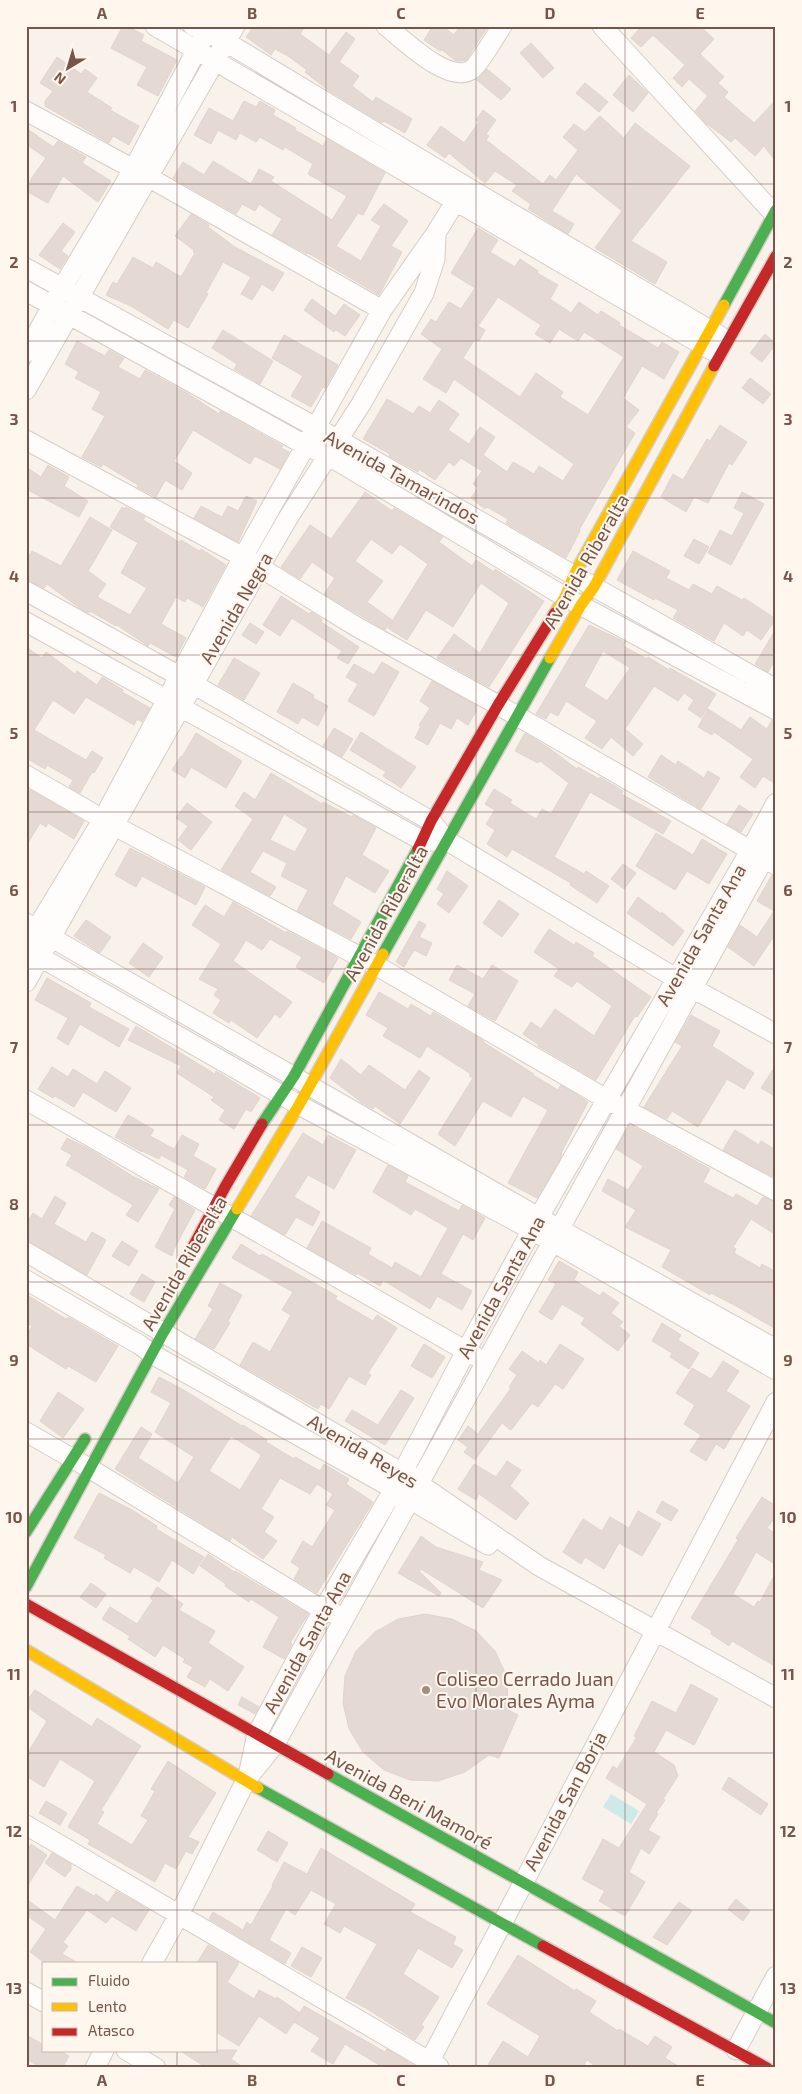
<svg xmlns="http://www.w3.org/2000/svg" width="802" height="2094" font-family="'Exo 2',sans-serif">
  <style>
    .water { fill: #cde9e8 }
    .building { fill: #e4dad3; stroke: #e1d4cd; fill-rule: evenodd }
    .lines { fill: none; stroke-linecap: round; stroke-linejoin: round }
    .street-casing { stroke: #d6cdc8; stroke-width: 21 }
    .fast-casing { stroke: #d7cdc8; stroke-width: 14 }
    .slow-casing { stroke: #d7cdc8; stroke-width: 14 }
    .jam-casing { stroke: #d7cdc8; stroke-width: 14 }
    .street { stroke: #fefdfc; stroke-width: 19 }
    .fast { stroke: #4caf50; stroke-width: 11 }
    .slow { stroke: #ffc107; stroke-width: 11 }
    .jam { stroke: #c62828; stroke-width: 11 }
    .grid { fill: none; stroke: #77554a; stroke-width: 1; stroke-opacity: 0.55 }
    .poi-dot { fill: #a48c82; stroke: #fff6ed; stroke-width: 2 }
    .labels { text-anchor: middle; stroke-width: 4; stroke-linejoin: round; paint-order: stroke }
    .street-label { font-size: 19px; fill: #77554a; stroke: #fff6ed }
    .poi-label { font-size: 19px; fill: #77554a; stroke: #fff6ed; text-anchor: start }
    .neatline { fill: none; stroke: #77554a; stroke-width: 2 }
    .grid-label { font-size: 16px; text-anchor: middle; font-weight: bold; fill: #77554a }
  </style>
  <rect width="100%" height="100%" fill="#f8f2eb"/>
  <path class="water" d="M611 1794 639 1811 631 1824 603 1807Z"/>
  <path class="building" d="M123 26H127L144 35 141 41 177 60 158 96 137 85 147 67 111 48Z
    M254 26H305L300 34 329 55 346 32 355 39 339 62 359 76 352 86 373 102 376 97 412 119 405 133 384 121 382 123 328 90 305 72 307 70 288 56 275 49 271 55 246 37Z
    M433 26H442L454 35 460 26H488L469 56 466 60 461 61H456L442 50 440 51 424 40Z
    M642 26H700L714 39 700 54 724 77 718 83 728 92 724 97 754 123 776 100V162L764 146 755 156 735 138 731 142 706 123 695 111 708 96 689 79 682 87 673 78 685 65 653 35 641 47 631 38Z
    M531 43 554 68 543 78 520 53Z
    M57 57 81 74 85 69 97 78 87 92 112 108 110 110 139 126 129 145 113 136 109 143 45 106V101L53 91 40 83Z
    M487 69 511 89 501 100 477 80Z
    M629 75 648 93 633 112 613 95Z
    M585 83 608 102 599 112 576 93Z
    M244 101 256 107 260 101 275 110 273 115 296 128 295 130 323 146 327 139 385 173 363 215 358 213 336 246 361 261 381 226 371 220 384 204 408 221 391 246 402 252 379 295 308 253 307 254 272 235 282 219 259 204 255 211 242 204 236 214 173 178 183 162 204 175 213 161 251 184 259 169 274 177 271 181 332 220 347 196 308 174 313 164 285 147 283 150 260 137 256 142 240 133 236 140 218 130 211 144 194 135 209 108 233 121Z
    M483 110 496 120 486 134 489 136 486 140 543 184 550 175 556 180 578 150 563 137 574 124 585 132 600 116 624 138 635 123 690 166 631 241 667 262 655 284 595 248 622 211 576 174 552 211 574 224 568 234 528 209 531 204 512 191 517 185 495 171 485 183 449 153 445 158 427 145 441 126 464 143 479 122 476 120Z
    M26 128 53 147 58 141 86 157 82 163 111 181 98 202 63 176 48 203 26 191 31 179 46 158 26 144Z
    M191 214 209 225 208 227 235 247 284 273 273 291 262 284 252 300 241 294 251 277 223 262 206 293 208 294 188 328 174 320 168 329 131 306 106 295 113 282 117 284 133 257 153 268 156 262 181 277 195 253 193 252 194 250 175 236Z
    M63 223 75 232 61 251 68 256 60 269 39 255Z
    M478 228 498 240 490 252 515 267 520 259 538 271 537 273 558 285 550 299 571 313 579 302 598 315 601 311 620 323 619 325 658 348 662 342 679 352 664 379 642 366 623 398 639 410 626 427 635 433 579 530 580 531 566 558 506 523 508 519 487 507 485 509 471 498 478 488 473 484 482 471 461 458 454 466 449 462 435 480 419 469 418 472 402 463 389 456 390 454 363 439 387 399 413 414 419 406 430 413 439 400 459 414 448 430 469 444 480 427 495 437 483 455 507 472 513 462 534 474 539 466 563 481 574 464 454 379 446 393 423 379 442 349 421 334 431 319 436 322 449 302 461 309 475 288 451 273ZM498 297 541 325 535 334 550 343 559 329 578 341 584 332 624 357 588 415 560 397 563 392 536 373 520 397 463 358 475 339 479 341 485 330 478 326Z
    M312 299 335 316 344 304 360 315 345 336 336 330 334 332 304 310Z
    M223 330 273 361 260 384 234 369 237 364 212 348Z
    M765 334 776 344 762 362 750 353Z
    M284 335 338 365 325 388 323 387 311 407 291 396 303 376 272 358Z
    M77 341 105 356 109 350 124 358 118 367 140 379 145 370 187 393 219 414 220 411 283 446 281 448 289 452 280 469 255 456 250 464 193 430 174 461 192 473 182 490 165 480 156 497 137 487 138 485 103 464 101 467 82 457 105 416 92 409 101 392 75 378 79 372 65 364Z
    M750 378 771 394 763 404 742 388Z
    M720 425 747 442 732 465 729 463 708 503 694 497 686 512 661 497 673 474 683 480 707 439 710 441Z
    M48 465 69 477 64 486 88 501 79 517 26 489V467L41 477Z
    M365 492 392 511 394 508 440 535 443 537 439 542 472 566 476 560 494 572 495 569 544 601 489 687 437 658 454 634 480 653 509 603 481 583 453 627 426 610 407 640 388 628 428 564 400 544 392 554 371 539 355 561 383 581 367 602 392 620 385 630 324 594 335 578 312 562 300 579 281 567 310 525 331 539Z
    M742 492 764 504 731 565 708 553 720 530 732 536 744 513 734 508Z
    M246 496 257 501 238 542 194 518 201 506 222 517 228 506 238 511Z
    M122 507 125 509 126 507 145 517 143 520 148 523 179 542 181 540 199 551 201 549 226 565 203 607 187 598 185 602 176 597 161 624 186 638 176 657 150 643 148 646 117 625 116 626 90 611 89 613 81 609 47 584 44 588 26 580V562L32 551 61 566 90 517 112 530 88 571 106 584 97 597 130 615 147 588 121 573 138 543 110 527Z
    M694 539 709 547 699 564 684 556Z
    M633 551 670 571 666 578 689 590 693 584 712 594 717 586 742 600 744 598 776 619 761 640 747 630 743 636 724 623 714 641 673 618 678 610 655 598 654 600 617 580Z
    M281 596 309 614 311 612 322 619 321 622 359 647 348 664 337 658 342 651 292 618 280 636 263 625Z
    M250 623 264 632 256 644 242 635Z
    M589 625 625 642 623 646 647 659 648 657 669 670 670 668 716 694 701 718 688 709 694 700 684 693 678 701 654 686 625 729 643 744 633 756 611 737 602 749 585 738 597 721 566 701 558 716 550 712 546 719 536 714ZM603 651 630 668 607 701 584 686Z
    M776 629V658L768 672 755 664Z
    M26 647 42 658 46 652 75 674 77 671 97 685 102 677 123 690 122 692 150 708 142 722 137 719 134 725 86 697 74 714 53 700 34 730 86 760 92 751 103 758 94 773 92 772 80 793 69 787 73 780 47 765 45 769 26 758Z
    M234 658 260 673 244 700 218 685Z
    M382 662 399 672 374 716 348 701 358 684 346 677 354 664 374 675Z
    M432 681 477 706 475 709 477 710 468 725 457 718 451 729 440 723 428 745 415 738 421 726 419 725 430 708 420 701Z
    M293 683 314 695 313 698 328 706 318 726 302 717 298 724 277 712Z
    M708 709 741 730 750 717 767 729 772 720 776 721V784L763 776 755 788 740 777 753 759 714 732 712 735 698 727Z
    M334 728 353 739 342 757 323 746Z
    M361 732 416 767 401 788 383 776 386 772 350 750Z
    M196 733 242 761 226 788 191 767 185 778 172 770 181 756 182 757Z
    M525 733 549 748 577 769 578 767 599 779 600 777 623 791 621 794 671 821 663 834 590 792 554 857 584 874 586 871 609 886 597 903 570 885 571 883 512 849 507 857 487 844 495 830 486 824 495 810 485 804 494 789 512 800 510 803 536 819 542 809 551 814 569 783 540 761 538 763 515 751Z
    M661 755 676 765 678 761 704 778 708 771 720 778 701 809 648 777Z
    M271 773 322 804 323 802 352 817 353 815 376 828 362 855 389 871 375 893 346 876 332 904 361 922 351 939 297 911 308 890 281 876 287 863 263 851 250 872 276 887 270 896 221 870 253 819 235 806 244 792 255 800ZM284 814 308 829 295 852 270 840Z
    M30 790 84 821 74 839 48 823 46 827 40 823 26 846V797Z
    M187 803 212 822 191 850 178 840 188 826 176 818Z
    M739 805 753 814 741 832 727 824Z
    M656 833 693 855 702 839 727 854 709 884 687 871 675 890 636 866Z
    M130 848 205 887 196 905 142 876 136 887 115 875Z
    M623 864 636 873 624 889 611 879Z
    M447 871 468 886 449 913 437 904 444 894 437 889Z
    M772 875 776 876V933L754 966 728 947 740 925 757 937 774 911 757 901Z
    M638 897 661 914 662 912 684 931 673 946 627 913Z
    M499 900 519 914 502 937 483 923Z
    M233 902 286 933 287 931 338 958 324 983 296 967 302 957 270 939 262 950 246 940 233 961 292 1002 280 1018 275 1014 257 1038 231 1020 229 1023 213 1013 221 1000 214 995 218 989 199 979 221 944 192 925 205 905 224 917Z
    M86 920 111 937 100 953 74 936Z
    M419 921 426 925 419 937 432 943 426 956 414 950 404 967 396 962Z
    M549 929 574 945 576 942 594 953 592 956 651 997 637 1017 635 1016 596 1080 538 1046 539 1045 523 1034 531 1022 541 1029 555 1009 594 1036 612 1006 577 981 572 987 554 976 559 969 534 952Z
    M143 943 163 957 149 977 129 963Z
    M457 965 483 979 492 965 518 981 495 1021 468 1006 475 994 449 980Z
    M47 978 91 1003 89 1007 129 1029 119 1047 80 1024 68 1045 57 1038 68 1018 35 1000Z
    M379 992 408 1009 411 1004 431 1016 433 1012 484 1041 483 1042 534 1074 533 1075 558 1090 561 1085 588 1102 561 1153H562L560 1159 537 1198 508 1183 548 1110 523 1096 511 1117 483 1101 455 1146 438 1134 473 1078 469 1076 471 1074 427 1046 420 1058 383 1036 388 1028 366 1015Z
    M691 1015 720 1031 712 1046 754 1073 744 1089 727 1079 698 1127 672 1111 667 1119 644 1107 682 1046 675 1042Z
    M136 1026 215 1074 216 1071 260 1098 251 1112 246 1109 234 1129 219 1120 225 1110 211 1100 214 1097 177 1073 181 1066 128 1040Z
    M341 1059 361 1075 369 1065 405 1090 419 1070 430 1078 400 1124 375 1106 373 1109 361 1102 330 1078Z
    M776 1065V1097L761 1088Z
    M52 1067 68 1077 73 1069 97 1084 105 1071 131 1088 116 1112 83 1092 74 1107 55 1096 53 1098 38 1089Z
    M128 1115 154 1130 150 1136 174 1149 182 1135 199 1144 193 1156 216 1169 205 1189 184 1177 188 1170 161 1155 159 1159 142 1151V1152L115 1137Z
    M629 1126 631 1128 632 1126 710 1169 703 1182 733 1198 736 1194 757 1206 763 1197 776 1202V1235L751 1219 733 1247 736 1249 734 1253 760 1268 762 1264 776 1272V1329L738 1307 711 1293 710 1295 662 1267 671 1250 625 1227 636 1210 602 1191 608 1179 628 1190 643 1166 616 1149Z
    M735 1130 759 1145 761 1141 776 1150V1178L723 1150Z
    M303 1133 323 1145 328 1135 356 1150 334 1189 308 1175 294 1197 320 1212 313 1226 296 1217 285 1235 251 1216Z
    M67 1138 93 1151 132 1176 159 1189 138 1222 126 1215 133 1205 66 1165 72 1155 61 1149Z
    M388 1165 408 1176 405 1182 459 1211 462 1205 485 1218 473 1240 463 1234 441 1274 472 1291 462 1310 437 1296 430 1309 383 1280 380 1286 357 1273 356 1275 307 1248 322 1221 371 1248 368 1254 392 1268 395 1262 421 1277 448 1228 415 1209 411 1215 373 1192Z
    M55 1196 66 1203 54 1224 86 1242 92 1232 106 1240 87 1275 26 1240V1224L33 1213 42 1219Z
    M174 1197 195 1210 174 1249 172 1256 155 1247 175 1209 169 1205Z
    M122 1241 138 1251 129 1266 112 1256Z
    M241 1244 260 1256 262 1254 337 1296 335 1299 373 1321 377 1315 397 1328 368 1373 371 1375 365 1385 349 1376 329 1409 321 1404 318 1409 240 1365 253 1342 270 1352 291 1315 282 1310 293 1292 232 1258Z
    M559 1261 578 1272 574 1280 600 1296 603 1292 619 1303 611 1313 623 1322 619 1326 630 1335 618 1351 581 1324 585 1318 562 1304 552 1320 539 1312 556 1284 548 1280Z
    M142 1274 155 1282 144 1302 130 1294Z
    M220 1283 242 1295 228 1321 230 1323 214 1349 195 1339 213 1309 208 1306Z
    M26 1294 66 1319 68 1317 118 1346 96 1382 68 1366 66 1369 26 1344V1336L32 1326 26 1323Z
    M662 1323 681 1335 678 1340 699 1353 689 1369 670 1357 672 1353 652 1341Z
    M424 1344 445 1357 432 1378 411 1366Z
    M560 1344 584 1359 563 1389 555 1384 538 1407 532 1403 511 1430 502 1423 475 1460 464 1452 468 1447 458 1440 468 1426 478 1434 511 1388 509 1387 517 1375 509 1369 522 1351 539 1363 540 1360 546 1365Z
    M723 1361 739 1371 726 1391 750 1406 724 1449 716 1444 706 1461 690 1451 701 1435 684 1424 695 1405 676 1393 692 1368 711 1379Z
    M159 1377 182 1389 242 1426 243 1425 267 1440 266 1442 294 1459 295 1457 320 1471 324 1464 349 1479 346 1484 373 1502 317 1593 294 1579 300 1568 291 1562 303 1541 312 1547 335 1510 326 1505 333 1494 317 1484 310 1494 280 1478 261 1509 274 1517 264 1532 277 1541 263 1559 232 1537 230 1541 115 1469 141 1427 152 1434 138 1458 178 1483 194 1457 155 1432 171 1403 151 1392ZM231 1436 260 1454 261 1456 240 1490 209 1471Z
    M401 1390 414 1398 385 1445 345 1421 352 1410 378 1425Z
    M58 1392 84 1409 63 1438 40 1421Z
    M507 1461 521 1470 510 1486 529 1503 516 1520 479 1494 476 1500 458 1489 474 1464 496 1477Z
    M99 1493 132 1510 157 1526 156 1529 204 1557 193 1574 172 1560 159 1582 134 1567 130 1573 104 1558 106 1555 74 1538Z
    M762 1497 776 1506V1516L767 1528 776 1534V1565L756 1552 733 1594 754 1607 758 1601 760 1602 776 1572V1667L732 1641 729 1646 711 1634 712 1631 691 1618 738 1540 736 1538Z
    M662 1501 678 1510 671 1521 656 1512Z
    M638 1511 661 1524 642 1556 619 1543 604 1569 585 1557 581 1564 563 1552 583 1519 602 1531 610 1517 629 1528Z
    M421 1536 436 1547 483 1562 479 1570 502 1580 483 1608 421 1569 419 1571 441 1593 439 1596 398 1573Z
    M208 1554 234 1572 235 1571 308 1614 290 1643 292 1644 284 1659 263 1647 279 1617 251 1599 249 1602 225 1586 226 1584 200 1566Z
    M91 1583 106 1594 96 1608 80 1597Z
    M157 1587 183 1604 179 1610 215 1631 208 1643 244 1667 228 1691 210 1679 205 1687 187 1677 193 1667 183 1662 185 1659 163 1645 155 1657 128 1639 130 1636 102 1619 110 1607 137 1624 153 1600 150 1598Z
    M425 1614 452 1619 476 1631 495 1651 507 1677 508 1710 518 1715 499 1758 489 1755 465 1772 438 1781 410 1780 384 1770 363 1752 349 1729 343 1703 345 1676 356 1651 375 1632 398 1619Z
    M691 1684 718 1699 694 1745 666 1730 654 1752 674 1765 678 1776 663 1799 665 1800 656 1813 658 1814 648 1830 660 1837 649 1854 641 1848 629 1872 645 1882 625 1916 599 1901 605 1891 582 1879 603 1839 619 1848 647 1804 606 1778 613 1766 617 1769 637 1737 634 1736 652 1701 676 1713Z
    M35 1690 92 1727 97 1718 141 1746 101 1810 104 1812 97 1824 132 1845 148 1820 141 1816 155 1791 151 1789 168 1761 216 1793 188 1837 199 1842 192 1854 186 1851 176 1869 165 1863 155 1882 88 1844 90 1840 68 1827 95 1781 60 1759 44 1787 26 1776V1756L47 1721 26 1706V1702Z
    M242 1697 259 1707 255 1714 238 1705Z
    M729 1777 768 1804 761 1815 722 1789Z
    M46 1801 67 1813 60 1825 39 1813Z
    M268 1831 288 1843 277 1862 257 1850Z
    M31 1844 47 1855 26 1888V1853Z
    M321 1848 415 1904 410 1912 456 1937 453 1944 463 1950 452 1968 418 1948 403 1974 439 1997 421 2025 424 2027 415 2040 366 2008 346 1998 377 1944 344 1926 340 1933 324 1924 336 1904 311 1890 295 1915 286 1909 269 1940 291 1953 285 1964 209 1919 213 1912 243 1930 247 1922 251 1925 273 1886 272 1885 284 1862 307 1874Z
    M52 1853 71 1864V1869L65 1877 45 1863Z
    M77 1886 94 1896 96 1894 108 1903 116 1891 149 1910 136 1931 112 1916 106 1923 87 1910 63 1942 68 1946 62 1954 78 1963H45L30 1952 46 1929 26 1915V1899L55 1920Z
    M736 1899 750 1911 743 1921 728 1909Z
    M679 1902 692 1911 667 1945 653 1937Z
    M208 1945 239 1963 227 1982 254 1999 259 1990 276 1999 277 1997 300 2013 286 2034 259 2016 239 2046 216 2032V1963H197Z
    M302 1947 322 1958 311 1977 291 1966Z
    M518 1955 575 1991 576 1989 596 2001 589 2012 618 2031 619 2029 648 2046 655 2036 672 2047 665 2058 681 2068H598L587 2060 582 2068H486L503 2041 528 2057 540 2036 487 2004Z
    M304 2006 385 2052 387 2049 415 2066V2068H384L345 2044 333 2064 311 2051 320 2038 294 2022Z
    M26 2035 44 2045V2050H58L69 2056 62 2068H42L26 2059Z
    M179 2050H237L231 2059 244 2068H207Z"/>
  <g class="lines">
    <g class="street-casing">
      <path id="street" d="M155 26 711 350
        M193 26 226 42 465 186 720 336
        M386 26C404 40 448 84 471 70 478 66 496 35 502 26
        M602 26 776 216
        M26 111 150 178 382 310
        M26 268 339 440 594 587 776 689
        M26 291 305 445 329 456 565 597 776 710
        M26 353 62 288 133 170 203 38
        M26 390 235 26
        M26 440 243 557 357 627 498 705 776 865
        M26 591 181 677 431 821 446 840 692 988 776 1034
        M26 622 423 841H433
        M26 775 115 826 377 966 608 1100 776 1191
        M26 923 559 1229 776 1349
        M26 946 103 819 243 557 382 310 436 233 465 186
        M26 949 299 1105 532 1230 776 1370
        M26 982 259 568 288 518 361 404 424 293 435 259 436 234
        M26 1100 475 1356
        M26 1252 402 1473 413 1476 419 1484 539 1566 776 1698
        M26 1280 140 1345 152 1354 394 1489 401 1498 411 1500 488 1545
        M26 1432 89 1468 323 1610 335 1614
        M248 1776 257 1734 323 1610 394 1489 466 1351 539 1217 750 851 776 803
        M26 1825 439 2067
        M152 1963 179 1915 246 1780 275 1744 776 837
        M26 1992 44 2002
        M126 2050 156 2068
        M736 2050 776 1976
        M95 2068 104 2050
        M426 2068 776 1402"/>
    </g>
    <g class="fast-casing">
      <path id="fast" d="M724 305 776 210
        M383 954 550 658
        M262 1124 294 1076 418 849
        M26 1532 85 1439
        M26 1587 163 1333 237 1209
        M328 1774 776 2023
        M258 1788 543 1946"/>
    </g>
    <g class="slow-casing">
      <path id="slow" d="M555 613 565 597 574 575 724 305
        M550 658 581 605 594 587 714 366
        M237 1209 299 1105 383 954
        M26 1650 258 1788"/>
    </g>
    <g class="jam-casing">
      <path id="jam" d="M714 366 776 256
        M418 849 431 821 498 705 555 613
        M188 1256 225 1187 262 1124
        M26 1604 328 1774
        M543 1946 767 2068"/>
    </g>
    <use href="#street" class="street"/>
    <use href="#fast" class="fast"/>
    <use href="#slow" class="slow"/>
    <use href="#jam" class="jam"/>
  </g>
  <path class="grid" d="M177 26V1963M326 26V2068M476 26V2068M625 26V2068M26 184H776M26 341H776M26 498H776M26 655H776M26 812H776M26 969H776M26 1125H776M26 1282H776M26 1439H776M26 1596H776M26 1753H776M26 1910H776M177 2050V2068"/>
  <circle class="poi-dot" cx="426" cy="1690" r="5"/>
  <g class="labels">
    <g class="street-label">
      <text transform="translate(402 477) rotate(29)" y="7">Avenida Tamarindos</text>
      <text transform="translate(586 561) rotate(-60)" y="7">Avenida Riberalta</text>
      <text transform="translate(236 608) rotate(-60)" y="7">Avenida Negra</text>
      <text transform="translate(386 913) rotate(-61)" y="7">Avenida Riberalta</text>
      <text transform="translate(701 935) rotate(-60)" y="7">Avenida Santa Ana</text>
      <text transform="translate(184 1263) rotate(-60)" y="7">Avenida Riberalta</text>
      <text transform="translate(501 1287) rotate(-61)" y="7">Avenida Santa Ana</text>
      <text transform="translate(363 1451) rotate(31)" y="7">Avenida Reyes</text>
      <text transform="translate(307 1642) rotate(-61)" y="7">Avenida Santa Ana</text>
      <text transform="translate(409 1799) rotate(29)" y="7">Avenida Beni Mamoré</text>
      <text transform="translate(565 1801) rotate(-62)" y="7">Avenida San Borja</text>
    </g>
    <g class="poi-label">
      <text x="436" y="1686">Coliseo Cerrado Juan<tspan x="436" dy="22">Evo Morales Ayma</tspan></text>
    </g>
  </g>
  <rect width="802" height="2094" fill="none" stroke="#fff6ed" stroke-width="55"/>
  <rect x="42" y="1962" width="175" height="90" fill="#fff6ed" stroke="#c9b6ac"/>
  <rect x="52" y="1978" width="25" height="8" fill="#4caf50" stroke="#c9b6ac"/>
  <text x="88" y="1986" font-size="15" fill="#77554a">Fluido</text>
  <rect x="52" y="2003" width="25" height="8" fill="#ffc107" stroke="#c9b6ac"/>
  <text x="88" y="2012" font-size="15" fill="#77554a">Lento</text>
  <rect x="52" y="2028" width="25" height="8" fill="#c62828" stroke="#c9b6ac"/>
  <text x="88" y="2036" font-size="15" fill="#77554a">Atasco</text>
  <g transform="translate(68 68) rotate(218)" stroke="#fff6ed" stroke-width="4" paint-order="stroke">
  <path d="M0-4L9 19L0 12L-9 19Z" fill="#77554a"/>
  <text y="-8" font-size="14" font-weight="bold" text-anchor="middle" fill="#77554a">N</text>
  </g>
  <rect x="28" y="28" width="746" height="2038" class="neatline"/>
  <g class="grid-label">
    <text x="102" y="19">A</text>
    <text x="252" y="19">B</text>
    <text x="401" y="19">C</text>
    <text x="550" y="19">D</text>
    <text x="700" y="19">E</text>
    <text x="14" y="112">1</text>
    <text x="788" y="112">1</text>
    <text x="14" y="268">2</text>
    <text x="788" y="268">2</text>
    <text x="14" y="425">3</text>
    <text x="788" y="425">3</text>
    <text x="14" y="582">4</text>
    <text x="788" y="582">4</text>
    <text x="14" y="739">5</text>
    <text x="788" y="739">5</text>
    <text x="14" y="896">6</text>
    <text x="788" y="896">6</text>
    <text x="14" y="1053">7</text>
    <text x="788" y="1053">7</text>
    <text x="14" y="1210">8</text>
    <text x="788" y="1210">8</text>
    <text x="14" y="1366">9</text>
    <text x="788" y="1366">9</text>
    <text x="14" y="1523">10</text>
    <text x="788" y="1523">10</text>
    <text x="14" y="1680">11</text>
    <text x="788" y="1680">11</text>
    <text x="14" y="1837">12</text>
    <text x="788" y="1837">12</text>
    <text x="14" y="1994">13</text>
    <text x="788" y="1994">13</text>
    <text x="102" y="2086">A</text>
    <text x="252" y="2086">B</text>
    <text x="401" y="2086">C</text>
    <text x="550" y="2086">D</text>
    <text x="700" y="2086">E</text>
  </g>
</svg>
